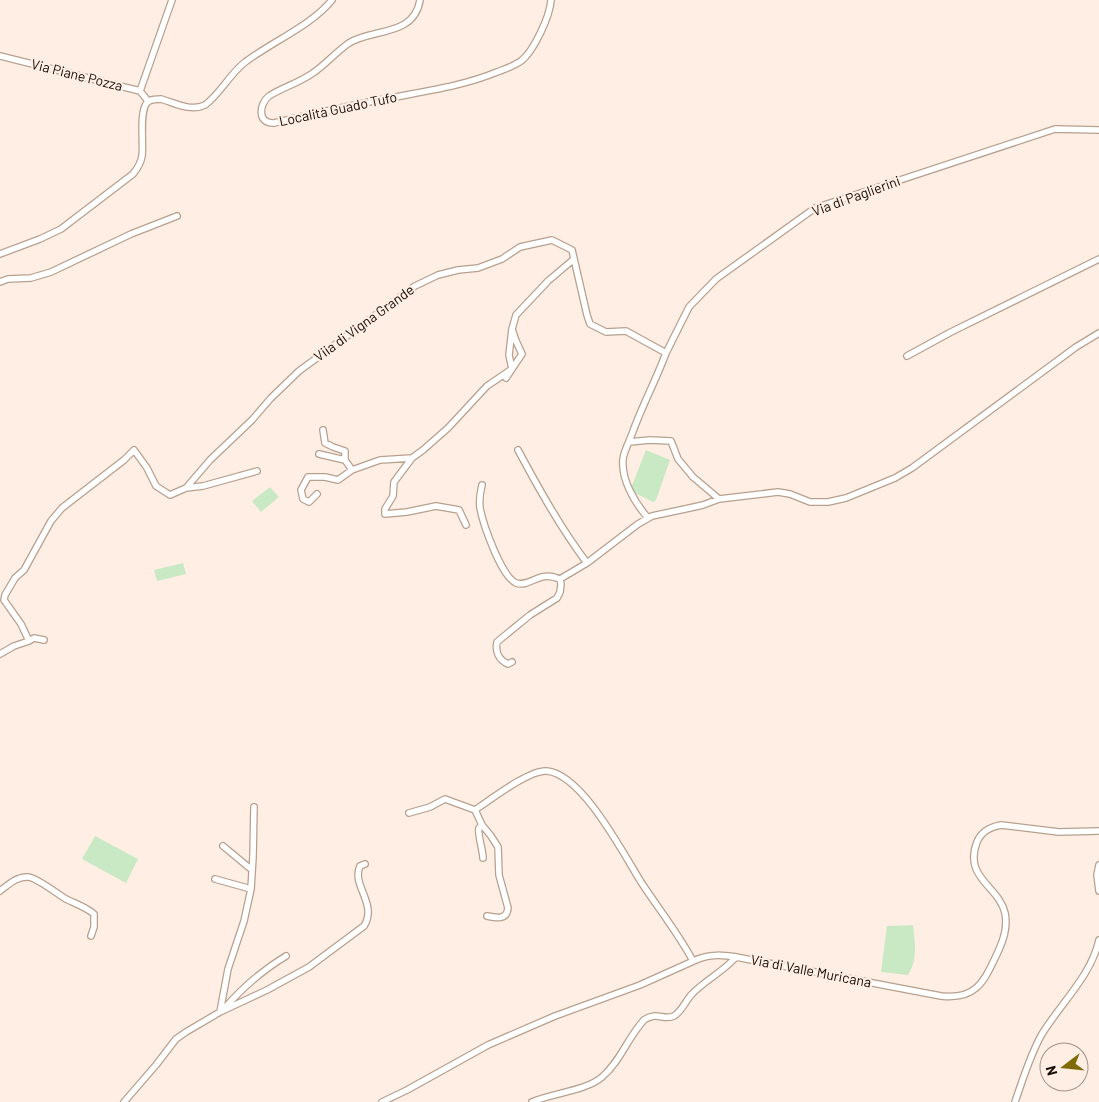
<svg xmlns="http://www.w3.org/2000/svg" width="1099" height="1102" font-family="Barlow,sans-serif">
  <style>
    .green { fill: #c8e9c4 }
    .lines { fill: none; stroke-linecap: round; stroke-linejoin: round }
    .minor-casing { stroke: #b8a08f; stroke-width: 8 }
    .minor { stroke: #fff; stroke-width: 5.5 }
    .labels { text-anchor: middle; stroke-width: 4.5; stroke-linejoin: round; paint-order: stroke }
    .street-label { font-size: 14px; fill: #140c07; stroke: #feeee3 }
  </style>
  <rect width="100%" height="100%" fill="#feeee3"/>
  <path class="green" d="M646 450 670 460 656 500 653 502 633 492 631 488Z
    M270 487 279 497 261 512 252 501Z
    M183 563 186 574 157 581 154 570Z
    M95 836 138 859 126 883 82 859Z
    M913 925C915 943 918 959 908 975L881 972 887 926Z"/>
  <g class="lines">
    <g class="minor-casing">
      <path id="minor" d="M420 0C414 37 373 28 349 43 336 52 326 64 313 73 299 83 283 87 269 96 259 104 257 124 274 123 313 114 351 105 390 98 426 91 463 86 497 72 505 69 514 66 521 61 534 51 550 16 551 0
        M0 56 140 91 148 101
        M140 91 172 0
        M0 254 40 239 61 229 133 174C137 169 141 163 142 156 144 144 138 107 149 101 153 99 157 99 161 99 175 103 191 112 205 105 220 94 229 75 244 63 271 42 311 26 332 0
        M0 282 8 279 31 278 51 272 131 234 177 216
        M666 353 689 307 716 279 815 208 1055 129 1099 130
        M907 356 951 332 1099 259
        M506 378 522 354 516 341 512 329 516 315 548 281 574 259
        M323 430 325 443 333 447 345 451V460
        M629 442 650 440 671 441 678 459 693 477 719 499
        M518 450C539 489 560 527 587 563
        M319 454 345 460 352 470
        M412 458 394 482 393 496 385 509V514L407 512 436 506 459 510 466 525
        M482 485C480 493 479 500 480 508 483 524 501 576 516 583 526 586 533 579 542 577 548 575 554 577 560 579L561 584 560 592 557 598 530 615 497 642C495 652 499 660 508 664L512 662
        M186 488 203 486 257 471
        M317 494 309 502 303 499 301 490 308 477H325L338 480 352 470 380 460 412 458 423 450 448 428 487 386 512 369 509 355 512 329
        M560 579 587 563 638 524 652 516 685 509 703 505 719 499 778 492 790 494 810 502H828L846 498 895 478 912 468 1076 347 1099 333
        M29 641 21 624 4 600 5 595 15 578 24 570 51 521 62 508 124 460 134 450 147 468 156 486 170 495 186 488 210 460 252 420 271 398 299 371 415 286 438 275 458 270 478 268 502 259 520 247 552 240 572 250 587 315 590 324 606 332 626 331 666 353C656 380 642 406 632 434 629 442 624 451 623 459 621 480 635 503 648 518
        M0 654 14 646 29 641 34 638 44 640
        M475 810 482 825C481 826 480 827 479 828 477 832 483 851 483 858
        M409 813 430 807 445 799 475 810C490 800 530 769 547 771 582 774 623 853 641 882 658 908 678 933 693 961
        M482 825 491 836 498 847 499 875 508 908C507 920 497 918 487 916
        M223 846 252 870
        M1099 865 1097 875 1099 891
        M215 879 251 889
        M0 891C8 885 17 876 28 877 38 878 57 894 66 899 76 904 86 907 94 914V927L91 936
        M222 1011C241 989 261 971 286 956
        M220 1012 267 990 309 967 364 926C378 904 351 885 360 866L365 864
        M124 1102 156 1065 176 1039 186 1032 220 1012 228 969 244 921 251 889 253 857 254 807
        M382 1102 407 1090 488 1045 555 1016 640 985 698 959C711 954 723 955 736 957L941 996C977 1000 984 981 997 954 1003 941 1008 928 1005 913 999 886 963 878 977 842 981 832 990 827 1001 825L1059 832 1099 831
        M532 1102C552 1093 586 1091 602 1077 620 1062 628 1037 644 1020 656 1011 664 1021 674 1016 681 1012 686 1001 691 995 705 980 723 972 736 957
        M1015 1102C1023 1079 1030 1055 1042 1034 1061 1003 1091 976 1099 940"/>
    </g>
    <use href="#minor" class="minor"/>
  </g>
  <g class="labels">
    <g class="street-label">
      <text transform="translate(77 75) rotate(14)" y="5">Via Piane Pozza</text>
      <text transform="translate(338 109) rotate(-12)" y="5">Località Guado Tufo</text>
      <text transform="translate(856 196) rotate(-20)" y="5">Via di Paglierini</text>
      <text transform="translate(364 323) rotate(-36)" y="5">Viia di Vigna Grande</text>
      <text transform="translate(811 971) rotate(11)" y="5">Via di Valle Muricana</text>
    </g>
  </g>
  <g transform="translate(1064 1067) rotate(254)"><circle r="24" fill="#feeee3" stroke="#a0948b"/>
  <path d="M0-4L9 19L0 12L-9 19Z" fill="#7f6b05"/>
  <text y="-8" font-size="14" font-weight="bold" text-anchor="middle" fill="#140c07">N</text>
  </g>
</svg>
